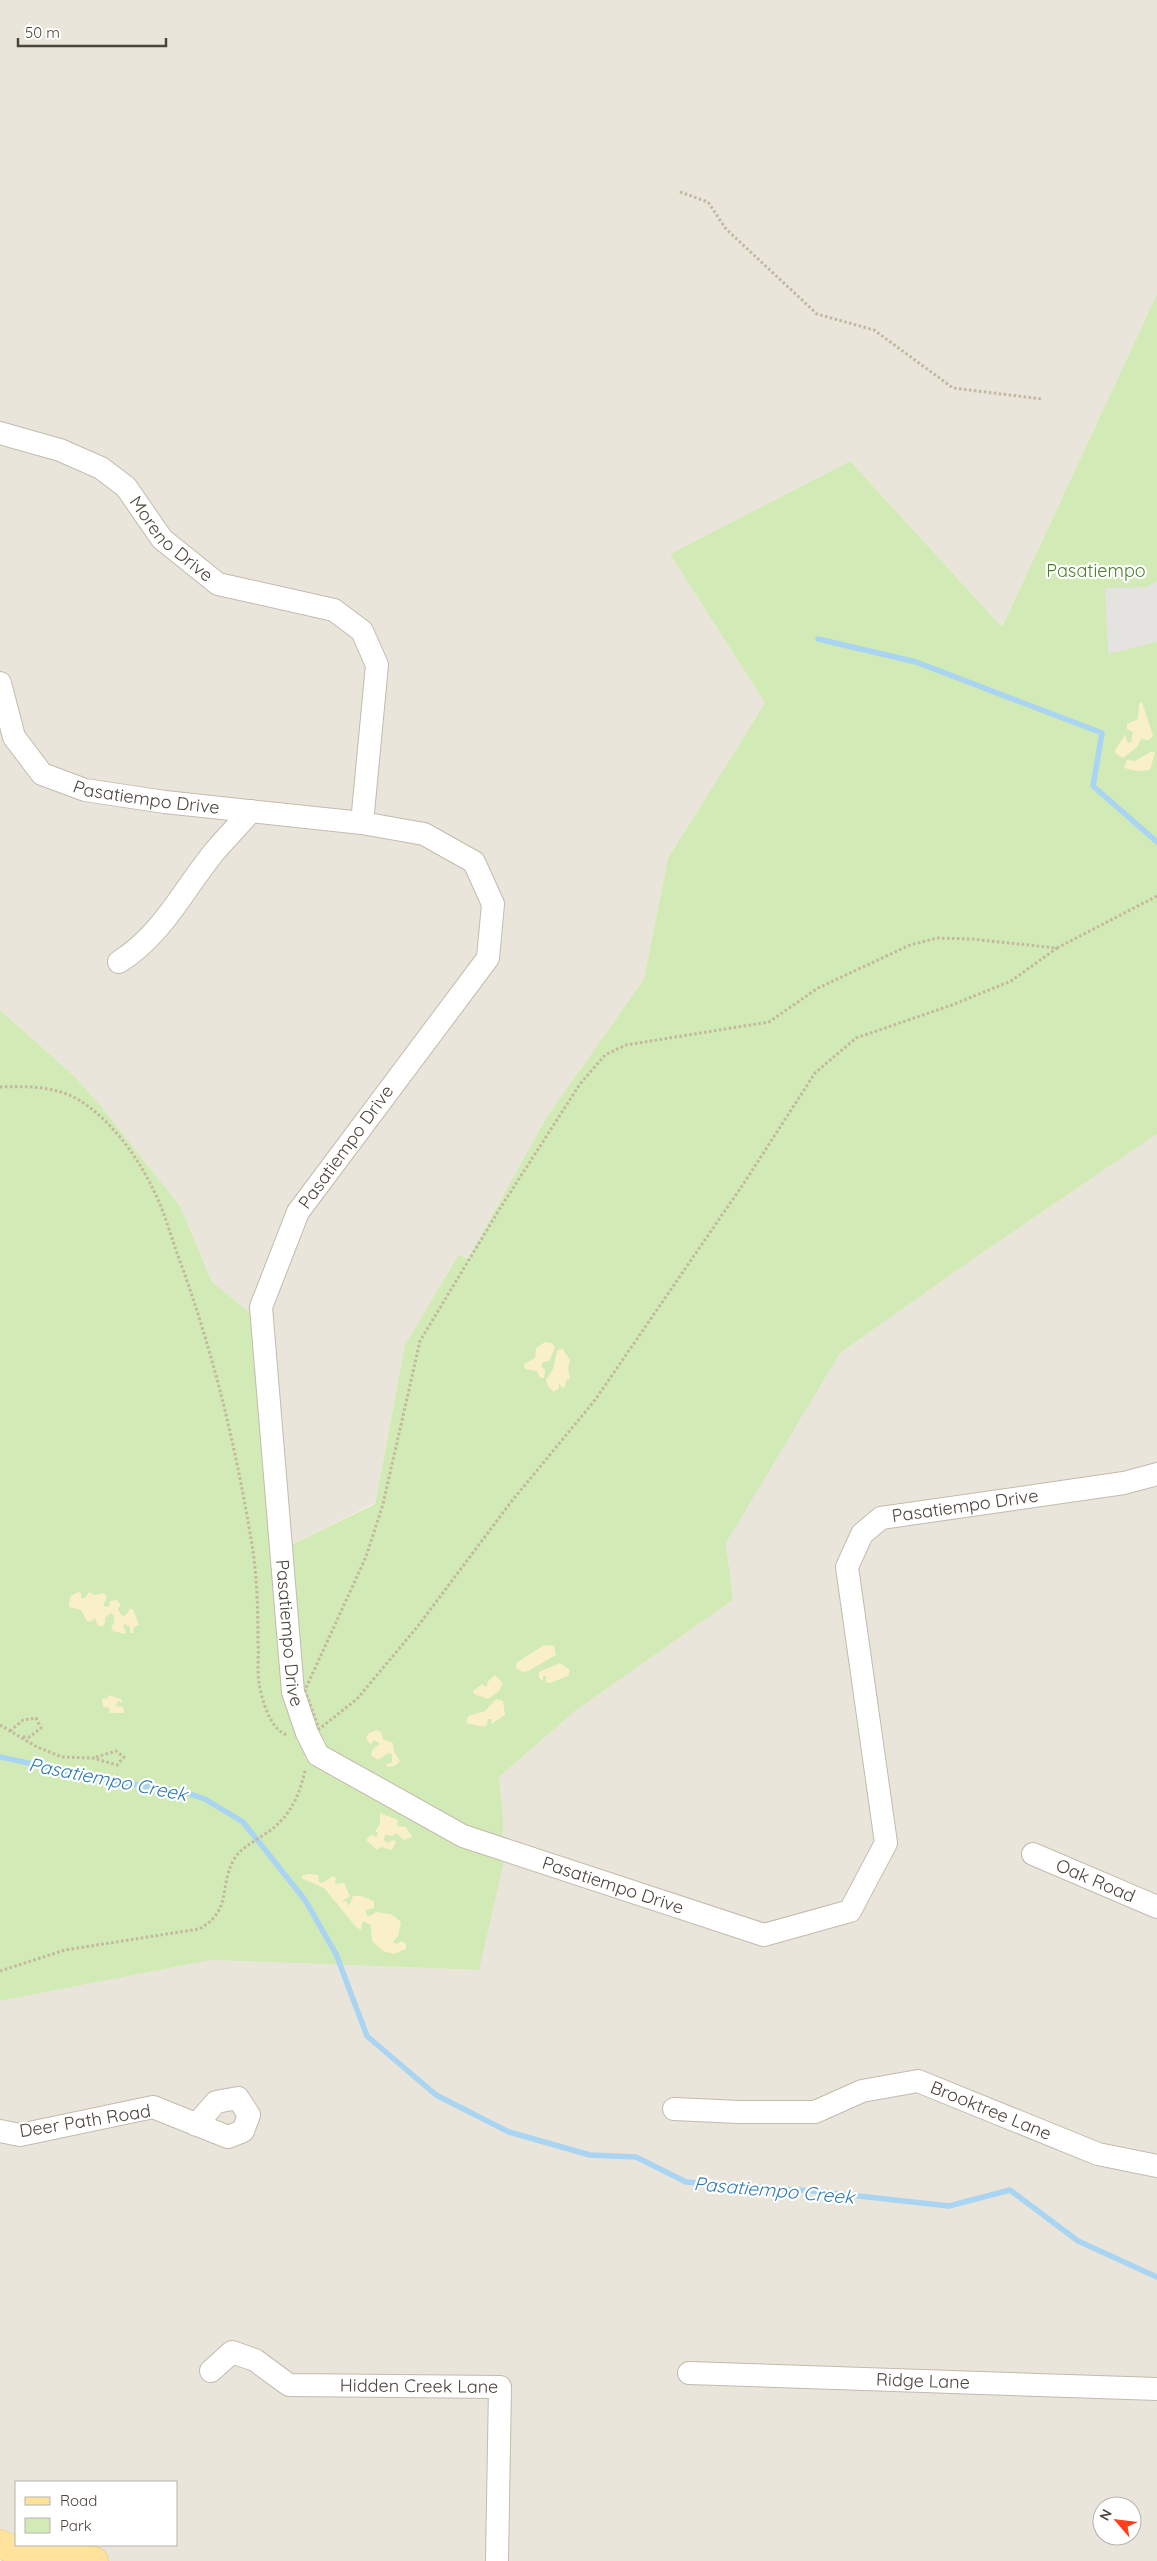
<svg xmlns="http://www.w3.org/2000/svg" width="1157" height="2561" font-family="Quicksand,sans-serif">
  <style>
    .residential { fill: #eae5da; fill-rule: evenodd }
    .green { fill: #d2eab5 }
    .sand { fill: #f9efc9 }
    .parking { fill: #e5e3e0 }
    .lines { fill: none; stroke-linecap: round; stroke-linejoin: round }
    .stream { stroke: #a9d4f2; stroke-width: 5.5 }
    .minor-casing { stroke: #c2bbae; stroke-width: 24 }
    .major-casing { stroke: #e6c16a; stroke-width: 29 }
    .path { stroke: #c4b79f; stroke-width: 3; stroke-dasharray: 2.5 2.5; stroke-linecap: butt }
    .minor { stroke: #fff; stroke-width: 22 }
    .major { stroke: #ffe39c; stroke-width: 28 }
    .labels { text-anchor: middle; stroke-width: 4.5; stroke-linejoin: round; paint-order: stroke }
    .street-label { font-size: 18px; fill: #4b4439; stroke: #fff }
    .park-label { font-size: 18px; fill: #4a7f2a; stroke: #fff }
    .water-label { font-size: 19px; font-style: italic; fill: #2e7ab2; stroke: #fff }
  </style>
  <rect width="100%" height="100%" fill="#f6f3ec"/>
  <path class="residential" d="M0 0H1157V294L1002 627 850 461 670 554 765 703 668 858 644 979 546 1118 468 1259 460 1254 405 1345 375 1503 285 1548 269 1328 212 1282 180 1206 100 1105 74 1076 0 1010Z
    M1157 1134V2561H6L0 2558V2001L211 1960 478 1970 503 1817 499 1777 575 1711 733 1600 726 1543 840 1353 976 1257ZM16 2482H176V2545H16ZM1102 2506H1132V2536H1102Z"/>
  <path class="green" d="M1157 294V1134L976 1257 840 1353 726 1543 733 1600 575 1711 499 1777 503 1817V1865L479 1970 211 1960 0 2001V1010L74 1076 100 1105 180 1206 212 1282 269 1328 285 1548 375 1504 405 1345 459 1254 468 1259 546 1118 644 979 668 858 765 703 670 554 850 461 1002 627Z"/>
  <path class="sand" d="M1142 702 1153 736 1149 740 1141 739 1137 747 1123 758 1116 754 1115 750 1125 735 1128 743 1131 742 1133 732 1127 729V724L1138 719 1139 704Z
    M1152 751 1155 753 1150 770 1138 771 1124 768 1127 760 1135 761Z
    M545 1342 552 1343 555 1348 549 1361 543 1362 541 1367 545 1369 544 1378H540L537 1371 525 1369 524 1364 535 1358 536 1348Z
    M562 1348 570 1360 568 1368 570 1378 566 1381 565 1387 562 1388 559 1383V1388L554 1392 548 1386 546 1380 553 1369 557 1351Z
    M78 1592 81 1593V1598H85L89 1592 94 1595 104 1593 107 1597 103 1606 109 1607 110 1601 117 1600 121 1605 118 1609 121 1615 125 1616 130 1609H133L139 1625 134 1627 133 1633H130V1627L125 1624 123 1626 126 1632 125 1634 113 1631 111 1626 114 1623V1616L111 1613 105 1618V1623L103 1626H98L95 1618 90 1622 87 1621 81 1610 69 1607 70 1597Z
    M544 1645 554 1646 556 1655 528 1671 522 1672 516 1668V1663Z
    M560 1663 570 1670 568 1676 550 1683 546 1682V1676H543V1680L539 1679V1672Z
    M495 1675 503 1683 499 1691 488 1699 474 1694 473 1691 482 1684 486 1687 489 1680Z
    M108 1695 121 1699 122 1703 118 1701 116 1706 123 1707 124 1713H109L110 1708 103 1707 102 1699 108 1698Z
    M496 1699 503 1701 505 1715 491 1724 492 1719H488L487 1725 484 1727 466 1723 468 1716 485 1711Z
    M376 1730 381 1732 383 1739 393 1743 394 1752 400 1761 395 1766 388 1767 385 1764 392 1763V1754L388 1753 378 1760 371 1755 373 1749 380 1744 375 1740 370 1744 366 1738 368 1734Z
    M380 1813 398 1820 397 1826 406 1827 412 1837 404 1840 396 1833 392 1836 385 1835 384 1840 387 1843 393 1840 396 1842 392 1850 381 1847 377 1850 366 1840 371 1835 377 1837 378 1833 375 1831 380 1824Z
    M309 1874 318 1875 319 1882 322 1883 333 1876 336 1878 335 1884 344 1883 350 1896 341 1902 346 1901 349 1906 353 1896H362L374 1901V1908L366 1910V1915L370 1916 376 1912 391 1914 401 1922 398 1936 393 1942 396 1944 402 1941 406 1944V1949L394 1954 383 1951 372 1941 371 1925 363 1921 361 1930 356 1927 324 1888 301 1878 303 1875Z"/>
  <path class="parking" d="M1157 581V642L1108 654 1105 588 1147 587Z"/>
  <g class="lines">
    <path class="stream" d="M818 639 916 662 1102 733 1093 786 1157 842
      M0 1757 111 1781 181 1791 205 1799 243 1822 305 1900 336 1954 367 2036 436 2095 509 2132 590 2155 636 2157 686 2182 813 2191 949 2206 1010 2190 1078 2241 1157 2277"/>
    <g class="minor-casing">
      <g id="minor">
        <path id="s1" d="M0 433 60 450 101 468 126 487 162 539 218 584 334 610 362 631 377 665 362 823"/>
        <path id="s2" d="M0 683 14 737 42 774 85 790 165 802 362 823 424 834 474 862 493 904 488 958 298 1212 261 1307 293 1692 307 1733 318 1755 463 1836 764 1935 850 1911 886 1843 847 1567 862 1534 881 1518 1124 1483 1157 1474"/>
        <path d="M119 962C163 934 183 890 215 851 226 838 239 825 251 811"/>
        <path id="s3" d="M1033 1854 1157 1907"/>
        <path id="s4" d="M674 2109 739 2112H815L862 2091 918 2081 1098 2154 1157 2166"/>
        <path d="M0 2131 20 2135 153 2107 228 2137 243 2131 249 2115 238 2098 216 2102 196 2125"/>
        <path id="s5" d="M211 2371 232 2352 255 2360 289 2385 500 2387 497 2561"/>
        <path id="s6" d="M689 2373 1157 2389"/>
      </g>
    </g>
    <g class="major-casing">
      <path id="major" d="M0 2544 19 2552 94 2561"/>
    </g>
    <path class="path" d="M680 192 708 202 726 229 817 314 874 330 953 388 1042 399
      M937 938 971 939 1057 948 1011 981 952 1005 856 1038 815 1073 744 1183 595 1400 511 1502 418 1626 357 1699 319 1729 305 1690 366 1557 383 1504 420 1341 499 1210 580 1084 605 1055 626 1045 769 1022 818 988 910 945Z
      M1057 948 1157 896
      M0 1087C26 1086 56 1086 79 1100 111 1120 138 1157 154 1191 164 1211 170 1233 177 1253 212 1347 236 1446 252 1545 257 1576 258 1609 258 1641 259 1655 257 1670 259 1683 262 1701 270 1729 287 1735
      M0 1725 37 1747 62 1757 93 1758 117 1765 124 1757 116 1751 93 1758
      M10 1731 23 1720 36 1718 41 1728 29 1737H21
      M0 1971 65 1950 199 1929C232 1911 219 1888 233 1861 240 1848 251 1844 262 1836 288 1820 298 1800 305 1771"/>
    <use href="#minor" class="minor"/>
    <use href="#major" class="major"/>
  </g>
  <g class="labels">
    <g class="street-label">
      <text dy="6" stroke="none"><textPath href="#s1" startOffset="208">Moreno Drive</textPath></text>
      <text dy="6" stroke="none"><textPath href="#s2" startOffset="210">Pasatiempo Drive</textPath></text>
      <text transform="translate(346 1147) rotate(-54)" y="6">Pasatiempo Drive</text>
      <text dy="6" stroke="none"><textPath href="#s2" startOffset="2595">Pasatiempo Drive</textPath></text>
      <text dy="6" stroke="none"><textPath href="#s2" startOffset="1394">Pasatiempo Drive</textPath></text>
      <text dy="6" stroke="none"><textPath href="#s3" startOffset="68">Oak Road</textPath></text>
      <text dy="6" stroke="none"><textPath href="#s2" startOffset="1845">Pasatiempo Drive</textPath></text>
      <text dy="6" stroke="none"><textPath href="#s4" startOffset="328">Brooktree Lane</textPath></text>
      <text transform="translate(85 2121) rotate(-9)" y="6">Deer Path Road</text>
      <text dy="6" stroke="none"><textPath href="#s6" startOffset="234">Ridge Lane</textPath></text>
      <text dy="6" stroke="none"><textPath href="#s5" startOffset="225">Hidden Creek Lane</textPath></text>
    </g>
    <g class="park-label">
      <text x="1096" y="577">Pasatiempo</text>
    </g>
    <g class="water-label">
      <text transform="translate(108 1779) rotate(11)" y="7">Pasatiempo Creek</text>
      <text transform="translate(774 2190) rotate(5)" y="7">Pasatiempo Creek</text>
    </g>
  </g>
  <rect x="15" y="2481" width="162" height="65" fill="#ffffff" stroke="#b7b4b0"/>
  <rect x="25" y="2497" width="25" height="8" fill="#ffe39c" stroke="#b7b4b0"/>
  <text x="60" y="2506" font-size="15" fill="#4b4439">Road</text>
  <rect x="25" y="2518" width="25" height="15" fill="#d2eab5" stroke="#b7b4b0"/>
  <text x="60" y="2531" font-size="15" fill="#4b4439">Park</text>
  <g transform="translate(1117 2521) rotate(298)"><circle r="24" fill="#ffffff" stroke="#b7b4b0"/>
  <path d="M0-4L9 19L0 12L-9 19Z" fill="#fc3f1d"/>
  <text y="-8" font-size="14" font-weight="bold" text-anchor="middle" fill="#4b4439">N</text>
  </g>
  <path d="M18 38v8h148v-8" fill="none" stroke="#4b4439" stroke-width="2.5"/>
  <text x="25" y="38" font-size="15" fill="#4b4439" stroke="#ffffff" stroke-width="4" paint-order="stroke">50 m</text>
</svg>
